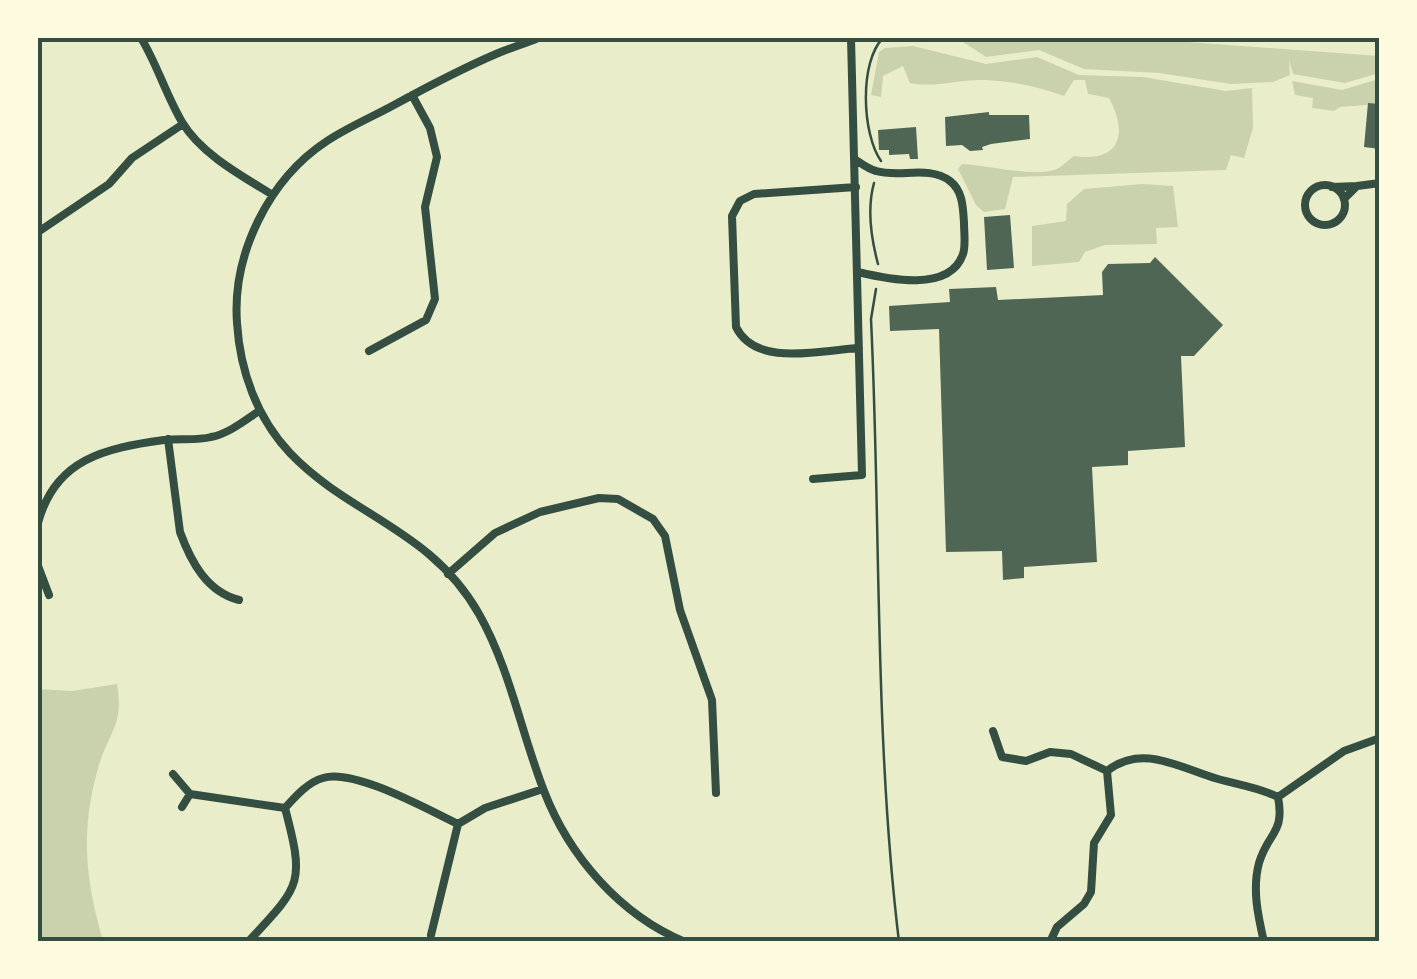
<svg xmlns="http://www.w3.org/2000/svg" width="1417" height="979" font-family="Helvetica,sans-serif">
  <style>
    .green { fill: #cad2ad }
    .building { fill: #4f6655 }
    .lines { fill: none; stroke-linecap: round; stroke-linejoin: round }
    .path { stroke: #344e41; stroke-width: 2.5 }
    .minor { stroke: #344e41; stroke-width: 8 }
    .neatline { fill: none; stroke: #344e41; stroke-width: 4 }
  </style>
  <rect width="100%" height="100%" fill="#e9edc9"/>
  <path class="green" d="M957 38H1133L1379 56V73L1345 83 1293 74 1289 60 1290 75 1273 82 1231 84 1159 73 1084 69 1039 50 986 57Z
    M913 46 986 64 1037 57 1079 75 1143 77 1226 91 1252 88 1253 128 1244 158 1231 155 1226 170 1013 177 1005 209 984 212 976 205 958 169 962 164C987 165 1032 177 1054 170 1061 168 1068 160 1074 156 1119 163 1129 135 1109 98L1088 94 1085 80H1074L1064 96C1038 86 1011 81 984 80 959 79 935 88 910 83L903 66 883 76 881 97 871 95 879 52 885 48Z
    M1379 79V104L1340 107 1334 111 1312 108 1313 98 1295 95 1292 81 1342 90Z
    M1142 184 1173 186 1178 227 1156 228 1157 244 1105 245 1085 252 1079 262 1032 266V226L1066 221 1067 204 1084 189Z
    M117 684C124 725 110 730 99 765 80 829 85 879 103 941H38V689L72 691Z"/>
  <path class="building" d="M1368 103 1380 104V149L1364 147Z
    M989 112V115H1029L1030 139 991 144 982 147 983 150 970 151 962 145 946 146 945 117Z
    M916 127 918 159H910L909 154 889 155V150H879L878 130Z
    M1010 215 1014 268 987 270 984 217Z
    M1155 257 1223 325 1194 356H1181L1185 447 1128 451V465L1092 467 1097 562 1024 567V578L1003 580 1002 551 946 552 939 329 890 331 889 306 950 302 949 289 996 287 998 300 1103 295 1102 272 1108 264 1150 263Z"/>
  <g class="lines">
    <path class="path" d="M881 161C862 134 859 62 883 38
      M874 183C867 208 871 238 878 264
      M876 289 871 319C881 526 874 735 899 942"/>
    <path class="minor" d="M141 38C157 64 166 95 182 122 201 154 242 176 273 195
      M538 38C524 44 510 48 496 54 461 69 427 87 394 105 372 117 348 127 327 141 269 179 232 254 237 323 240 371 257 418 290 453 350 516 431 529 479 614 510 669 521 732 544 791 569 856 620 915 685 942
      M856 160C862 164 868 169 876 171 900 178 929 165 950 181 963 191 963 208 964 223 964 232 966 246 963 254 950 293 887 279 858 272
      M1305 205a20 20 0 1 1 40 0a20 20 0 1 1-40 0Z
      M1357 186 1380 183
      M856 187 754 194 740 201 732 216 736 327C756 368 821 350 859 348
      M1332 187 1357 186 1344 199
      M38 232 109 184 132 158 183 124
      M369 351 426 320 435 299 425 207 437 157 430 128 412 95
      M168 439 180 532C191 562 207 592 239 600
      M813 479 862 475 851 38
      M38 523C55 459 105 448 164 440 180 438 196 441 211 437 228 434 244 421 259 411
      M38 566 49 595
      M448 574 495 533 540 512 599 498 618 499 653 519 665 536 680 610 712 700 716 793
      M993 731 1002 757 1026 761 1050 752 1071 754 1107 771 1111 815 1094 843 1091 892 1084 904 1057 927 1050 942
      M1107 771C1142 743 1180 768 1218 779 1239 785 1258 787 1278 797
      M173 774 190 794 285 808
      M182 807 190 794
      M431 935 458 824 485 808 543 789
      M248 942C301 885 305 884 285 808 295 797 308 782 323 778 354 768 428 810 458 824
      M1264 942C1258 916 1252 889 1259 863 1268 832 1285 834 1278 797L1344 751 1380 738"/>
  </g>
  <rect width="1417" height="979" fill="none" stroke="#fefae0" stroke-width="80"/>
  <rect x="40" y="40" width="1337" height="899" class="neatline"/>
</svg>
